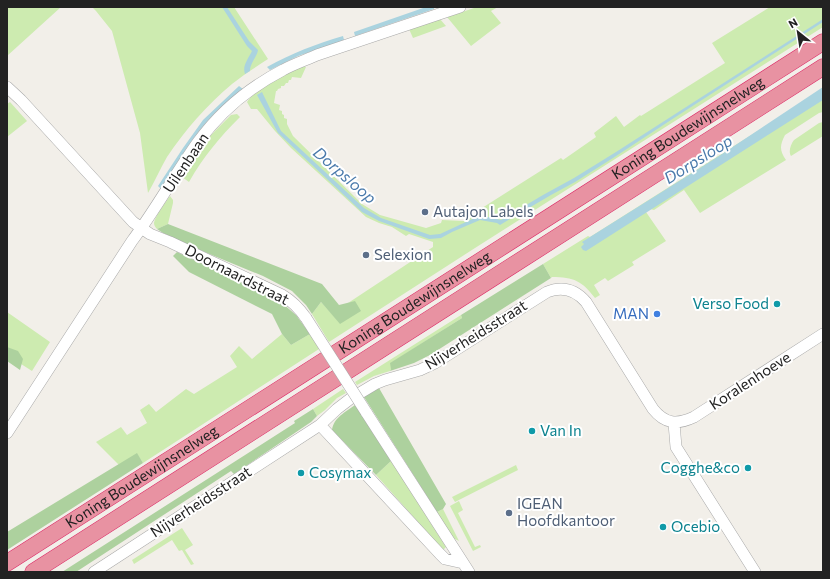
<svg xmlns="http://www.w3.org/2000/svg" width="830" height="579" font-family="Commissioner,sans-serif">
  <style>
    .grass { fill: #cdebb0 }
    .forest { fill: #add19e }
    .water { fill: #aad3df }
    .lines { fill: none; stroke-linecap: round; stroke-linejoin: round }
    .minor-casing { stroke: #a9a9a9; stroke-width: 12 }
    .highway-casing { stroke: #dc2a67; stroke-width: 17 }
    .minor { stroke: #fff; stroke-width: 11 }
    .highway { stroke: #e892a2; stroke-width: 16 }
    .minor-bridge-casing { stroke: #a9a9a9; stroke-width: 12; stroke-linecap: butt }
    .minor-bridge { stroke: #fff; stroke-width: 11 }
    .service-dot { fill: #5c6f8a; stroke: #fff; stroke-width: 1.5 }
    .culture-dot { fill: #0f9aa8; stroke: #fff; stroke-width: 1.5 }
    .shop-dot { fill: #3f7fe0; stroke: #fff; stroke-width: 1.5 }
    .labels { text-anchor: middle; stroke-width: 4; stroke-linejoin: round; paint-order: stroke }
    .street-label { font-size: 15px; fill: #222; stroke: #fff }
    .service-label { font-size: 15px; fill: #4e5e75; stroke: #fff; text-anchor: start }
    .culture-label { font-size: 15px; fill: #0d838f; stroke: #fff; text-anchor: start }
    .shop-label { font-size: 15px; fill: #366cbe; stroke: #fff; text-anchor: end }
    .water-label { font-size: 16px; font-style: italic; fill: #4a7aab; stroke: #fff }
  </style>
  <rect width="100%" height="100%" fill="#f2efe9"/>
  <path class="grass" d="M7 7H61L7 56Z
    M92 7H234L268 59C256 67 243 75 232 84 207 105 185 130 167 157 160 169 155 181 148 193L140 133 112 31 96 11Z
    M477 7H498L491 11 501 23 471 46 447 17Z
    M770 7H823V27L475 248 329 342 312 314 321 302 340 323 355 302 348 303 433 247V242L409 234 406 236 392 227 379 223 366 217 291 148 275 131 257 109H251L247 102C256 87 287 73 303 66L306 67 301 78 292 77 291 80H289L288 83H286L284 86H281V88L278 89 277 91H276L274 103 280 105 279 110 282 111V114L284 115V118L287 119V124L293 136 362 204 380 215 426 228 441 223 442 220 464 221 477 213 472 208H482L561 158 563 160 596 137 594 133 616 116 624 127 640 115 641 116 725 63 712 43Z
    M439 18 446 26 413 38 409 29Z
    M823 87V112L819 113 785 135C780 145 779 150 786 160L700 213 684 190 654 210 650 209 646 212 666 241 632 262 634 265 608 281 605 278 594 285 600 295 595 298C582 281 574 277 552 277L551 278 543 264 588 236 590 237 813 96Z
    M10 102 27 121 7 137V104Z
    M237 114 240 117C219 138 204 156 189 182L182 177 200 149 211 135 231 115Z
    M823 122V136L791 156C788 151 791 144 794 140L819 123Z
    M170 196 173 200V203L168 224 157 229C155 227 154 225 154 223 155 216 166 202 170 196Z
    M7 312 50 342 32 371 7 355Z
    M461 315 462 318 391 363V369L390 371 374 376 357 385 355 382Z
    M282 334 291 345 310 334 319 349 143 463 137 454 119 465 96 442 121 427 127 435 147 423 140 410 149 404 156 412 186 389 194 394 237 367 230 356 239 346 252 359Z
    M343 389 346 393 337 398 325 410 317 416 313 409Z
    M391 461 446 547 443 550 376 475Z
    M516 465 518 470 455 502 452 497Z
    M459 501 463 510 458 513 475 547 480 545 481 547 473 551 450 506Z
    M443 509 459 541 453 538 437 512Z
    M182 528 193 545 185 550 194 564 191 565 182 550 179 551 172 540 134 564 132 560Z"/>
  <path class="forest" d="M168 224 322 284 339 305 355 301 361 311 340 324 321 302 312 314 306 305 292 291 263 276 207 253 163 233 157 229Z
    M177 252 239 281 282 303 296 315 310 334 291 345 282 334 272 314 189 272 173 256Z
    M543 264 551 278 430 355 414 363 390 371 391 369 390 363 462 318 461 315Z
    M7 347 18 351 23 359 20 370 7 361Z
    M379 388 446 504 443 509 437 512 364 397Z
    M355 405 391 461 376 475 332 430C334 417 346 412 355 405Z
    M313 409 317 416 311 422 234 474 231 471 76 572H62L295 423 294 421Z
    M137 453 143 463 7 550V532Z"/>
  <path class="water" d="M222 7H227L249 41 258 50C257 57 250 63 250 71L245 74C242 66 248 59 252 51L247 46Z
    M426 7H434V9L355 36 354 32Z
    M823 19V22L674 118 613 158 575 182 551 195 500 225 497 223 480 220 452 232 441 238 429 239 379 221 362 212 278 133 257 95 262 92 281 131 364 208 381 218 430 235 440 234 479 216H484L501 220 543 195 574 178 616 152Z
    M343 36 344 40 298 56 270 70 267 67C292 53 316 44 343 36Z
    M239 86 243 89C233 97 223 105 214 114 193 135 178 162 162 187L160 188 158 186 183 148 203 120Z
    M823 87V100L586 251 583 250 581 247 584 244 582 242 716 158Z"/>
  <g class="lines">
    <g class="minor-casing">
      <path id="minor" d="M7 87 21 100 133 222 150 234 170 242 282 295C292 301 299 308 306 318
        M366 412 469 572
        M674 423 676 447 755 572
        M320 425 440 554 445 559 463 563
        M7 433 132 241C156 209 175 174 198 142 220 112 250 87 283 70 294 64 306 60 317 55L460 7
        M94 572 320 425 337 409 350 399 375 384 385 380 420 370 435 363 547 292C562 286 575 289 586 302L653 409C665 424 677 425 694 417L823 334"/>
    </g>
    <g class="highway-casing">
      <g id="highway">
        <path id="s1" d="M7 563 823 42"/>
        <path d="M33 572 823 67"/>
      </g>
    </g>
    <use href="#minor" class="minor"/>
    <use href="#highway" class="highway"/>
    <g class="minor-bridge-casing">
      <path id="minor-bridge" d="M306 318 366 412"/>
    </g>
    <use href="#minor-bridge" class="minor-bridge"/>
  </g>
  <g class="service-dot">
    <circle cx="425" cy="212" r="4"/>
    <circle cx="366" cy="255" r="4"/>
    <circle cx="509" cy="513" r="4"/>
  </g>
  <g class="culture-dot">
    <circle cx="777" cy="304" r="4"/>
    <circle cx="532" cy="431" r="4"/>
    <circle cx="748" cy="468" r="4"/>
    <circle cx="301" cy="473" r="4"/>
    <circle cx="663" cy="527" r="4"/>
  </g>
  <circle class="shop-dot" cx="657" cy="314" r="4"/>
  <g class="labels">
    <g class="street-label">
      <text dy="5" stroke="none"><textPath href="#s1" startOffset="808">Koning Boudewijnsnelweg</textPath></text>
      <text transform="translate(186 163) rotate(-56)" y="5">Uilenbaan</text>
      <text transform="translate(237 275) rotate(27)" y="5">Doornaardstraat</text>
      <text dy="5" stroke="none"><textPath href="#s1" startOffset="484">Koning Boudewijnsnelweg</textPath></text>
      <text transform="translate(476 335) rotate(-32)" y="5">Nijverheidsstraat</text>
      <text transform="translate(750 381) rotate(-33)" y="5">Koralenhoeve</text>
      <text dy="5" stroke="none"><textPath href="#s1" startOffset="160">Koning Boudewijnsnelweg</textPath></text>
      <text transform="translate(201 502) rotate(-33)" y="5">Nijverheidsstraat</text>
    </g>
    <g class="service-label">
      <text x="433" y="217">Autajon Labels</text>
      <text x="374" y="260">Selexion</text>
      <text x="517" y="509">IGEAN<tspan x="517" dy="17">Hoofdkantoor</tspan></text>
    </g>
    <g class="culture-label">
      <text x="769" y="309" text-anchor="end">Verso Food</text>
      <text x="540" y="436">Van In</text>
      <text x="740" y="473" text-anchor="end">Cogghe&amp;co</text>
      <text x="309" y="478">Cosymax</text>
      <text x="671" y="532">Ocebio</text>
    </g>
    <g class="shop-label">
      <text x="649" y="319">MAN</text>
    </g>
    <g class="water-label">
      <text transform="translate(698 159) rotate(-32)" y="6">Dorpsloop</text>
      <text transform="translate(345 175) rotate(41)" y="6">Dorpsloop</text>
    </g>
  </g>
  <rect width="830" height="579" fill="none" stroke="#222222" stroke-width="16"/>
  <g transform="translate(798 32) rotate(330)" stroke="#ffffff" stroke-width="3" paint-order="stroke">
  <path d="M0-3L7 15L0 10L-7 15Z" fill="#222222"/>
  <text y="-6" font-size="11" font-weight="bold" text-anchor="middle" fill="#222222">N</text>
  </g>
</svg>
